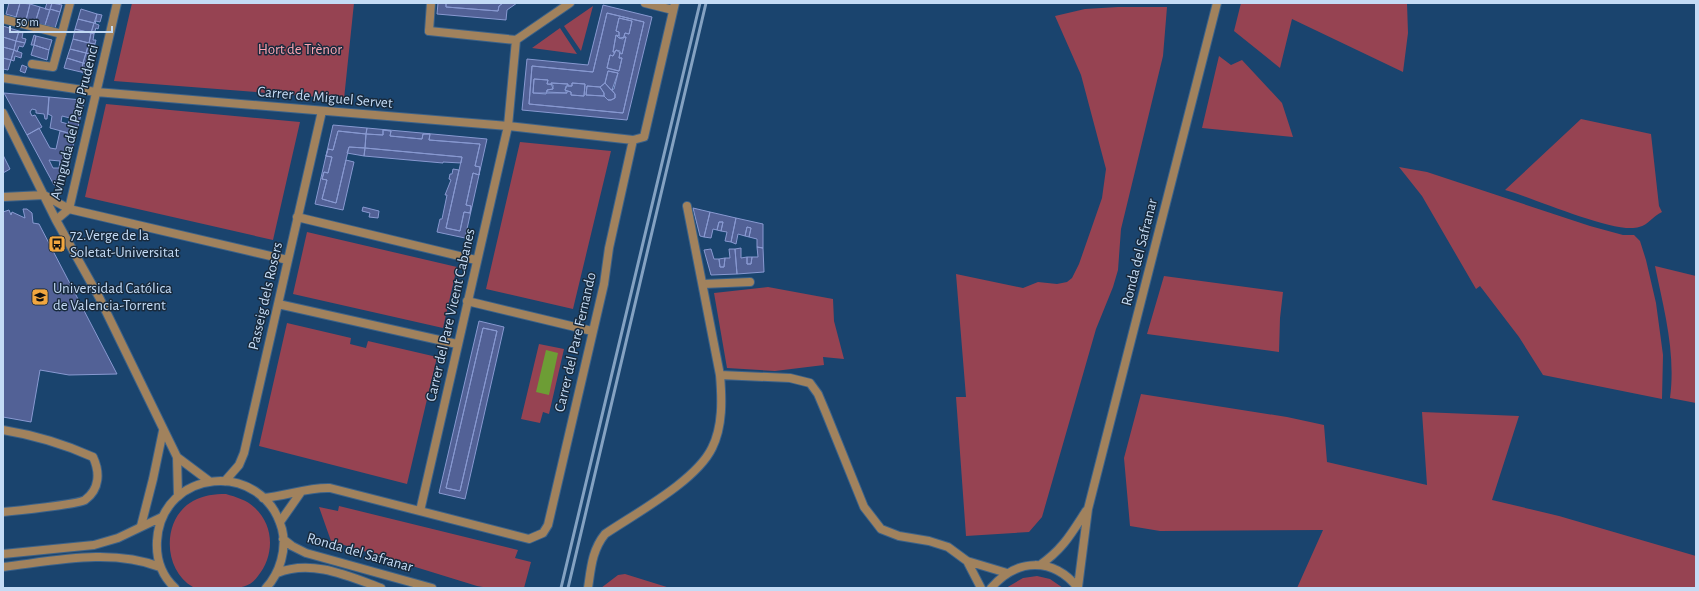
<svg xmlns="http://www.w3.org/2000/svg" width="1699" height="591" font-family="'Alegreya Sans',sans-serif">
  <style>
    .green { fill: #964352 }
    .water { fill: #6d9d35 }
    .building { fill: #526196; stroke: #8899d1; fill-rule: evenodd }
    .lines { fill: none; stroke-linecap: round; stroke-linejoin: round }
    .service-casing { stroke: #3c6289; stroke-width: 10 }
    .pedestrian-casing { stroke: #3c6289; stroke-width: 10 }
    .minor-casing { stroke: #3c6289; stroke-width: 10 }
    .tertiary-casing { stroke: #3c6289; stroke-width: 10 }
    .service { stroke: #a1825d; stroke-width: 8 }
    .pedestrian { stroke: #a1825d; stroke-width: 8 }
    .minor { stroke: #a1825d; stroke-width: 8 }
    .tertiary { stroke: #a1825d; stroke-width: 8 }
    .rail { stroke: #84a2c2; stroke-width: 3 }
    .labels { text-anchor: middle; stroke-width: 3; stroke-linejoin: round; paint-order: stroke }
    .park-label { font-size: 15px; fill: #fca5b1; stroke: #182a3d }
    .street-label { font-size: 15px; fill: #c4dbf5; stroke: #182a3d }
    .poi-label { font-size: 15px; fill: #c4dbf5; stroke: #182a3d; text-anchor: start }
  </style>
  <rect width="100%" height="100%" fill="#1a446e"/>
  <path class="green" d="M132 3H354L344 99 114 81Z
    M1241 3H1407L1408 33 1403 72 1292 19 1280 68 1234 31Z
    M593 6 581 51 564 26Z
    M1118 7H1167L1163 56 1121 229 1118 270 1113 287 1096 329 1042 517 1029 532 966 536 956 397H966L956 274 1023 288 1038 282 1057 284 1067 282 1072 278 1079 264 1102 198 1106 169 1081 75 1055 16 1085 9Z
    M560 28 577 54 532 48Z
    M1219 56 1231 65 1242 60 1282 103 1293 137 1202 128Z
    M106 104 300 122 273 240 85 197Z
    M1581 119 1651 134 1659 206 1662 212C1653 216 1648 225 1639 227 1616 235 1532 197 1505 190Z
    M520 142 611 151 573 309 486 289Z
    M1399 167 1427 172 1590 226 1623 235H1634L1640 241 1646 260 1656 303 1663 355 1662 399 1543 375 1519 337 1480 286 1476 289 1422 196Z
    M307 232 457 267 443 328 293 294Z
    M1655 266 1696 276V403L1670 398C1676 353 1664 310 1655 266Z
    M1164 276 1283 292 1280 318 1279 352 1147 334Z
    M768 287 833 299 834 321 844 359 823 357 824 365 775 371 727 368 714 293Z
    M287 323 351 338 350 344 366 348 368 341 437 357 407 484 259 446Z
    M539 344 564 349 549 414 543 412 540 423 521 419Z
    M1141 394 1287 417 1324 425 1327 462 1427 485 1422 412 1519 416 1492 500 1559 516 1696 556V588H1297L1323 530 1160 531 1130 526 1124 458Z
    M226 494C236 497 247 500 255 508 275 527 274 556 258 576 249 589 238 588 223 588 215 588 200 591 193 587 162 569 162 518 193 501 204 495 214 494 226 494Z
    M339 506 518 550 515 558 531 562 524 588H489L477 586 331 541 319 507 338 511Z
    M625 574 670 588H671H601L618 575Z
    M1037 576 1050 579 1063 588H1006L1023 578Z"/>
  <path class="water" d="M546 350 558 353 549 395 536 392Z"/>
  <path class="building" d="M9 3H20L16 17 6 14Z
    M20 3 30 4 26 20 16 17Z
    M47 3H52L50 10 45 9Z
    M52 3 62 5 60 12 50 9Z
    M438 3H446V7L498 11 499 6 503 3H517L507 10 506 20 437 14Z
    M446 3H503L499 6 498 11 446 7Z
    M30 4 40 7 35 23 26 20Z
    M603 5 652 17 627 120 522 110 527 59 588 65ZM607 13 644 22 623 113 529 104 532 66 593 72Z
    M40 7 50 10 45 25 35 23Z
    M50 9 60 12 55 28 45 25Z
    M81 9 97 14 94 23 78 19Z
    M607 13 644 22 623 113 529 104 532 66 593 72ZM619 18 632 21 629 34 625 33 624 37H626L622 54 620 53 619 58H622L619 71 607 68 610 55 613 56 615 52H613L616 35 619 36V32L616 31ZM608 71 618 73 612 90 615 94V98L611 100H608L604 96 586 95 587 86 600 87 605 83ZM534 79 548 80 547 84H551V83L568 84V86H572V83L585 84 584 96 571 95V92L567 91V93H533Z
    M97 14 102 15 100 22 96 21 95 24Z
    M619 18 632 21 629 34 625 33 623 39 619 38V32L616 31Z
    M78 19 94 23 91 33 75 29Z
    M94 23 99 25 98 29 96 28 94 34 91 33Z
    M3 26 19 31 16 41 3 37Z
    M75 29 91 33 89 43 73 39Z
    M19 31 23 32 22 38 26 39 25 43 16 41Z
    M91 33 94 34 93 40H96L95 44 89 43Z
    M34 35 36 36 34 45H31Z
    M616 35 619 38 626 37 622 54 616 50 615 52H613Z
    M36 36 52 40 49 50 34 45Z
    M3 37 16 41 14 50 3 47Z
    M73 39 89 43 86 53 70 49Z
    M16 41 25 43 23 47 19 46 17 52 14 50Z
    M89 43 95 44 94 48 91 47 89 54 86 53Z
    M34 45 49 50 47 60 31 55Z
    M3 47 14 50 11 60 3 58Z
    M70 49 86 53 83 63 67 58Z
    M14 50 22 53 21 58 15 56 14 61 11 60Z
    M616 50 620 51 619 58H622L619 71 607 68 610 55 613 56Z
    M86 53 89 54 88 60 91 61 90 64 83 63Z
    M3 58 11 60 8 70 3 69Z
    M67 58 83 63 81 72 64 68Z
    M83 63 90 64 89 69 85 68 83 73 81 72Z
    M22 65 27 67 25 73 20 71Z
    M608 71 618 73 614 89 611 90 605 83Z
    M534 79 548 80 547 84 553 85V89L547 90 546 94 533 93Z
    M551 83 568 84 565 90 567 93 547 92V90L553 89Z
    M572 83 585 84 584 96 571 95V92L565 90 566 86H572Z
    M605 83 615 94V98L611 100H608L604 96V93L600 87Z
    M587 86 600 87 604 93V96L586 95Z
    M4 93 49 97 47 119H45L44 114 36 113V110L32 109 30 112 32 116 35 115 42 127 27 135Z
    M49 97 82 100 84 102 76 135 50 128 52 116 48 114ZM62 116 70 118 68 124 61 122Z
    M333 125 367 128 366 134 338 131 333 150 328 149 326 156 332 157 328 173 324 172 322 179 327 180 322 199 336 203 346 160 354 162 343 210 315 204Z
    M39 128 50 148 56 149 60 131 76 135 62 185H54L27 135ZM49 160 60 161 59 168H53Z
    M367 128 487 139 465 238 437 232 440 219H442L447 195H445L451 180 449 179 450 174H452L453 169 459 170 446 228 460 231 464 212 470 213 471 206 466 205 473 173 479 175 480 167 475 166 480 144 429 140 430 134H423L422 139 390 136 391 131 383 130V135L366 134Z
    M383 130 391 131 390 136 422 139 423 134H430L429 140 480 144 475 166 480 167 479 175 473 173 466 205 471 206 470 213 464 212 460 231 446 228 462 157 365 148 366 134 383 135Z
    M338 131 366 134 365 148 349 147 336 203 322 199 327 180 322 179 324 172 328 173 332 157 326 156 328 149 333 150Z
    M349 147 365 148 364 156 347 153Z
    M365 148 462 157 461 163 443 162V163L364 156Z
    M3 155 10 169 3 173Z
    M363 207 379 211 378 218 369 217 370 213 362 211Z
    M693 208 710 212 704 237 700 236Z
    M23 209H27L32 213 33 223 39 224 117 374 69 375 40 370 31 422 3 417V212L9 210 11 215 12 212 25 218Z
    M710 212 736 218 731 242 725 241 727 232 721 231 723 222H719L717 230 713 229 711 238 704 237Z
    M736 218 763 224V248L757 247V239L749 237 751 228 747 227 745 236 738 234 736 244 731 242Z
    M719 222H723L721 231 717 230Z
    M747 227 751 228 749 237 745 236Z
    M757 247 763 248 764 272 737 274 735 249 741 248V258L747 257V264H751L752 257H758Z
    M711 249 714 259H719L720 267H724L725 258H730L729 249H735L737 274 711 275 704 250Z
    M747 257H752L751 264H747Z
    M725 258 724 267H720L719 259Z
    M479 321 504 327 465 499 439 493ZM483 328 497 331 460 491 446 488Z
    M483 328 497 331 460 491 446 488Z"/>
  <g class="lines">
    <g class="service-casing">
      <path id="service" d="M703 284 750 282
        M3 430C34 435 64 444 93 457 100 472 100 489 85 500 79 504 15 511 3 512"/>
    </g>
    <g class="pedestrian-casing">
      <path id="pedestrian" d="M429 31 431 3"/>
    </g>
    <g class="minor-casing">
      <path id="minor" d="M645 3 673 10
        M3 19 62 34
        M429 31 516 40 570 3
        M32 64 53 67 70 3
        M3 78 96 92 508 126 633 140 644 137 675 3
        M3 113 56 220 99 297 177 457 178 496
        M3 197 44 195 69 209 288 260
        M297 217 476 260
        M56 220 69 209 117 3
        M467 301 592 331
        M278 304 457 344
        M720 375 790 378 810 383 818 394 826 413 864 507 881 529 899 536 929 541 948 547 967 561 1007 573
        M177 457 209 481
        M225 481 239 465 244 453 322 111
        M263 498C286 496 308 487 330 488L529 539 543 533 548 525 604 284 609 248 633 140
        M420 511 508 126 516 40
        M280 522 301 492
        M141 526 153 479 163 431
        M967 561 981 588
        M588 588C591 568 592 550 605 534 636 513 696 481 712 448 723 426 722 399 720 375L687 206"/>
    </g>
    <g class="tertiary-casing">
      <path id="tertiary" d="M283 539 292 546 306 553 432 588
        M3 554 94 545 118 538 162 517
        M1040 565C1063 549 1071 534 1086 511
        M3 567C54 561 111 548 160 567
        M277 573C312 559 348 576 381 588
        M1078 587 1088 509 1217 3
        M175 588C162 576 156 559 157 541 161 468 263 459 282 529 287 549 280 573 266 588
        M991 588C1017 558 1053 557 1078 588"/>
    </g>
    <use href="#service" class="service"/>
    <use href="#pedestrian" class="pedestrian"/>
    <use href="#minor" class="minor"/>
    <use href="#tertiary" class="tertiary"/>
    <path class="rail" d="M561 588 700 3
      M568 588 706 3"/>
  </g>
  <defs>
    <g id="bus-square" transform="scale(0.9)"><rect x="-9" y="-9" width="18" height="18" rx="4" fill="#f1a63f" stroke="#182a3d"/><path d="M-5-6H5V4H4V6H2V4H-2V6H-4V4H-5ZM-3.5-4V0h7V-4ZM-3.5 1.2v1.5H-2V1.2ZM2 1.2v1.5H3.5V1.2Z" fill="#111"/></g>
    <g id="school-square" transform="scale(0.9)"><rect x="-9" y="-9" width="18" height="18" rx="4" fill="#f1a63f" stroke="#182a3d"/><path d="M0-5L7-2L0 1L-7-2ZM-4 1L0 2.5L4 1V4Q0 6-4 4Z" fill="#111"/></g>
  </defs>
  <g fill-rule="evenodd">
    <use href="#bus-square" x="57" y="244"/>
    <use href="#school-square" x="40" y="297"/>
  </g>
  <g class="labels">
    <g class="park-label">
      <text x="300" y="54">Hort de Trènor</text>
    </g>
    <g class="street-label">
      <text transform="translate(325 97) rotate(5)" y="5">Carrer de Miguel Servet</text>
      <text transform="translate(74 122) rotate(-76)" y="5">Avinguda del Pare Prudenci</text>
      <text transform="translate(1139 252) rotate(-76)" y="5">Ronda del Safranar</text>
      <text transform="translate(265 296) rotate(-77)" y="5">Passeig dels Rosers</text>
      <text transform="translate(450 315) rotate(-77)" y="5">Carrer del Pare Vicent Cabanes</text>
      <text transform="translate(575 342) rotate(-77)" y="5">Carrer del Pare Fernando</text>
      <text transform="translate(360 552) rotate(16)" y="5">Ronda del Safranar</text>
    </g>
    <g class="poi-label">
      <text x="70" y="240">72.Verge de la<tspan x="70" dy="17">Soletat-Universitat</tspan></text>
      <text x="53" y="293">Universidad Católica<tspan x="53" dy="17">de Valencia-Torrent</tspan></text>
    </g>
  </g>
  <rect width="1699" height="591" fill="none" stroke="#c4dbf5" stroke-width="8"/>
  <path d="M10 26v6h102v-6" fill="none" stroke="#c4dbf5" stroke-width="2"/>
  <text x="16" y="26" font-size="12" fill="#c4dbf5" stroke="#182a3d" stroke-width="3" paint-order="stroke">50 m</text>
</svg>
